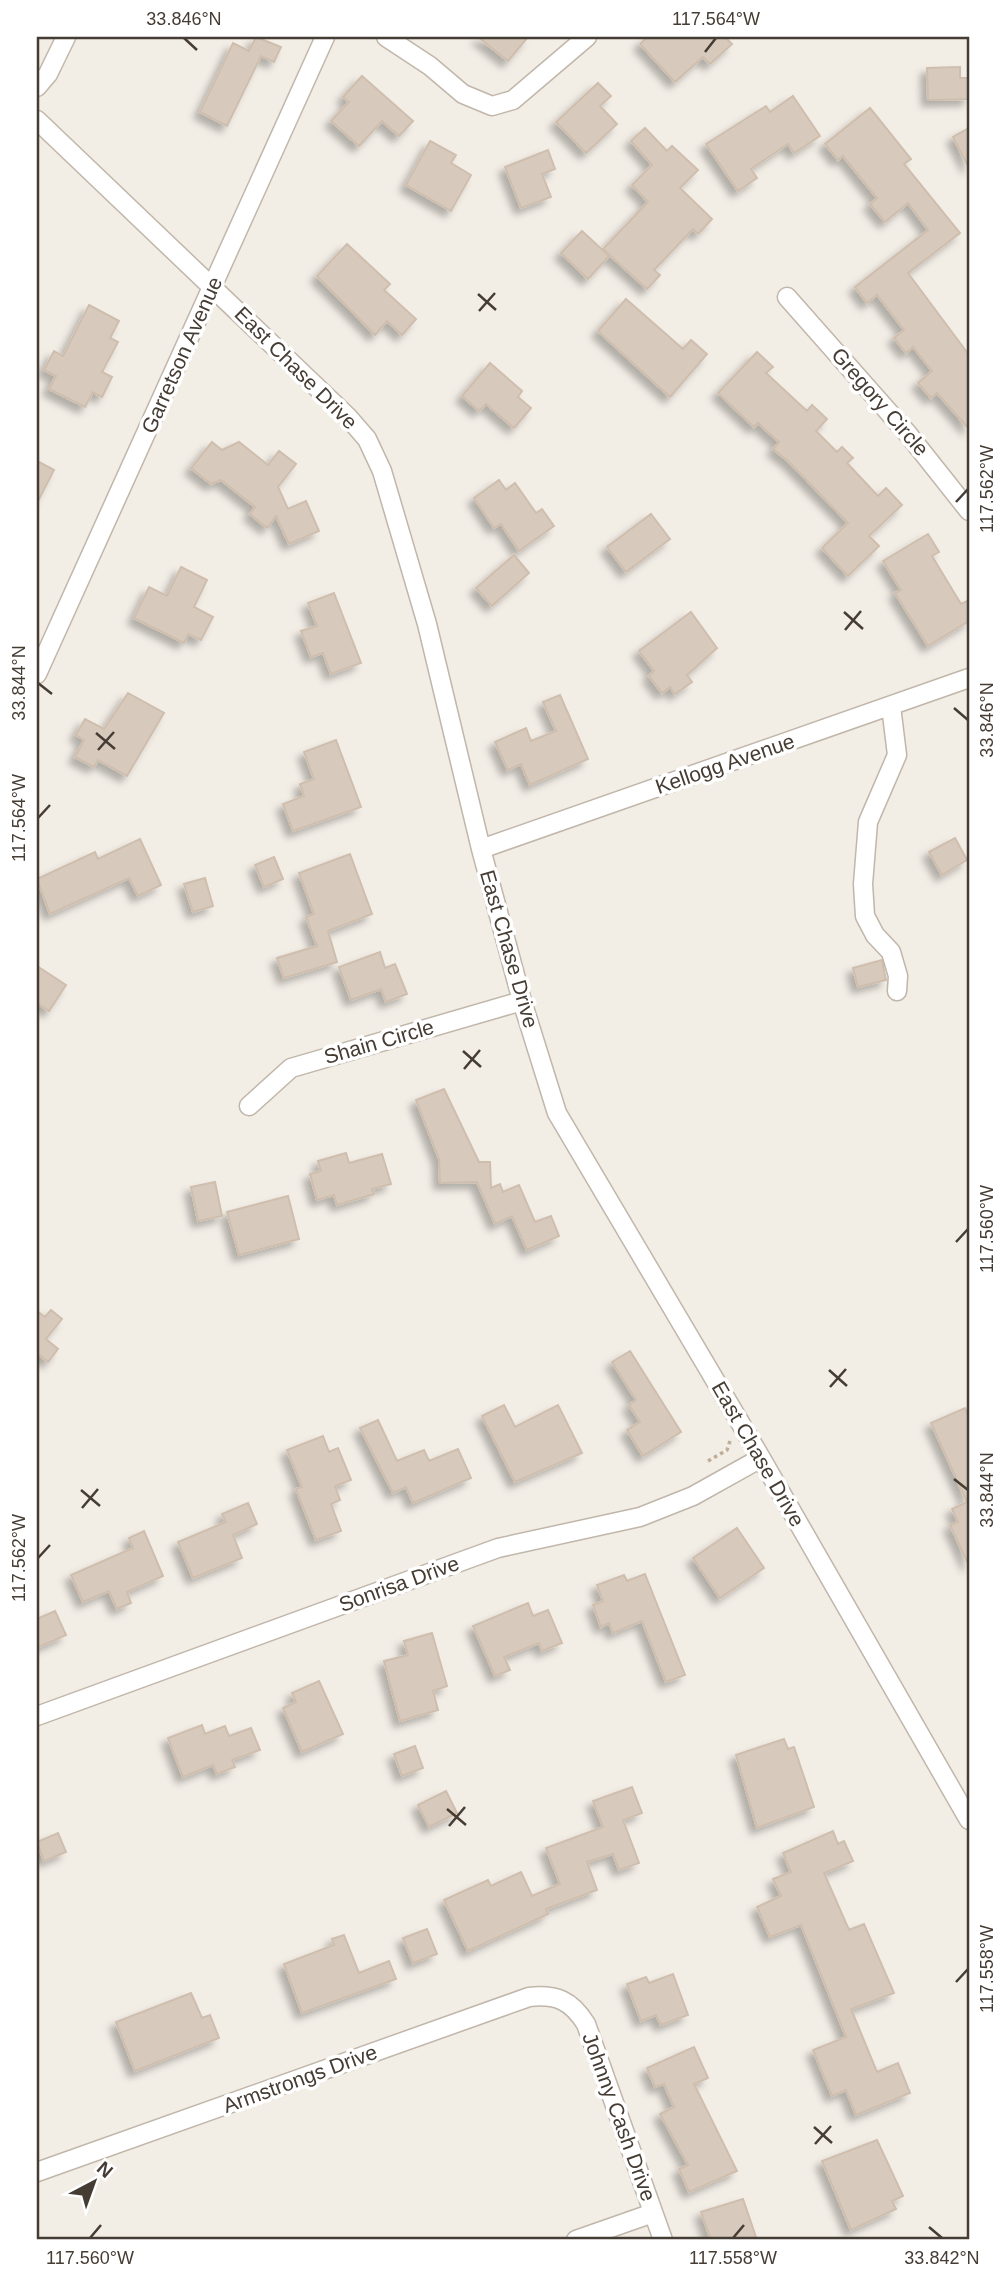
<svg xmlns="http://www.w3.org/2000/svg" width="1006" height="2277" font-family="Helvetica,sans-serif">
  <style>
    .building { fill: #d7cabd; stroke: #cfbead; stroke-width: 2; filter: url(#shadow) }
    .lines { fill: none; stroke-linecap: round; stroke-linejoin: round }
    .minor-casing { stroke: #c1b6aa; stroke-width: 21 }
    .path { stroke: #bfad98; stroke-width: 3.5; stroke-dasharray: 3.5 3.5; stroke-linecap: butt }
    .minor { stroke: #fff; stroke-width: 18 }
    .ticks { fill: none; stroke: #453c34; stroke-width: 2.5 }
    .labels { text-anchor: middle; stroke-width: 7; stroke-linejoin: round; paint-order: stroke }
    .street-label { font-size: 21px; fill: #453c34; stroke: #fff }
    .neatline { fill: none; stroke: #453c34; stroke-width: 2.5 }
    .ticks-label { font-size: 18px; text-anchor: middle; fill: #453c34 }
  </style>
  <defs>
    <filter id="shadow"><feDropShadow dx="-6" dy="6" stdDeviation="3.5" flood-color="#0004"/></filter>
  </defs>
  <rect width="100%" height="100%" fill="#f2ede5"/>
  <path class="building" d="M256 37 281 47 274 62 261 56 227 126 200 112 233 43 249 51Z
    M478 37H528L508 61Z
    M647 37H725L732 44 710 64 703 57 675 82 640 44Z
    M960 67V78H969V99L928 100 927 68Z
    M362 76 413 121 399 136 382 121 359 146 331 121 349 102 343 97Z
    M598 83 611 96 600 106 617 124 586 153 556 122Z
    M793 96 820 136 794 153 788 144 751 169 757 178 738 191 706 144 766 106 770 112Z
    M870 108 911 159 904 164 960 233 908 273 969 355V429L937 393 931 398 918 383 932 371 913 347 906 353 894 338 904 330 877 295 867 303 855 287 928 230 908 203 885 222 870 204 877 198 843 156 838 160 825 144Z
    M645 128 667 151 672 146 698 170 680 188 712 219 698 234 693 229 654 270 660 275 647 289 603 249 648 202 632 185 652 165 631 141Z
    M969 128V168L953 137Z
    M430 141 456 155 451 163 471 175 451 211 406 185Z
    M548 150 555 169 542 174 551 197 521 208 505 167Z
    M582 231 609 256 588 279 561 253Z
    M347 244 390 284 384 290 416 319 402 335 387 321 375 335 317 276Z
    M626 299 683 349 691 340 707 354 670 397 598 331Z
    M89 305 119 321 110 338 118 342 102 372 112 377 102 397 93 392 85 407 49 389 56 376 44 370 54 351 63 356Z
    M757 352 773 367 766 373 807 411 812 405 827 419 816 431 837 452 842 447 853 458 847 463 878 496 886 488 902 505 869 536 879 546 848 576 822 548 848 523 788 461 773 449 779 442 758 423 754 427 718 393Z
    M490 363 522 391 518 397 531 408 514 428 486 404 479 411 462 396Z
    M212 442 222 450 239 442 268 465 279 451 296 464 278 487 288 509 306 501 319 531 289 544 276 516 267 528 250 514 255 507 221 480 211 484 191 468Z
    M37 461 54 470 37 503Z
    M499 480 506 490 515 483 536 513 542 509 554 526 519 551 501 524 494 528 474 498Z
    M651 514 670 539 626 572 607 547Z
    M928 534 939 552 932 556 961 604 969 600V621L928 646 895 593 901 590 883 561Z
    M514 555 529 573 492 606 476 588Z
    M181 567 207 580 194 607 213 617 201 640 188 634 184 643 134 618 149 587 167 596Z
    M334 593 361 663 331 674 323 653 311 657 301 631 317 626 308 603Z
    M691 612 717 648 687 675 692 682 675 694 670 687 662 693 649 676 654 671 639 651Z
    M128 693 164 713 127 776 98 760 94 767 75 757 84 740 76 735 85 719 104 729Z
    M560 695 588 759 530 785 521 764 508 770 495 742 526 728 531 741 556 731 543 702Z
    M336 740 361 807 293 831 283 804 304 796 300 784 314 779 304 752Z
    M955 838 967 860 942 875 929 852Z
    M140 839 161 885 138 896 129 878 50 914 37 879 95 852 98 859Z
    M350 854 372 914 328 931 337 962 284 978 277 958 317 946 306 917 314 914 299 873Z
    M274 857 283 879 264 887 255 865Z
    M205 878 213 906 193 912 184 884Z
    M380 952 385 968 395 964 407 994 386 1002 381 989 351 1000 339 967Z
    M882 960 886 980 858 987 853 968Z
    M37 966 66 985 49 1011 37 1003Z
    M444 1089 479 1162H490L491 1188 500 1184 503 1192 519 1185 535 1222 551 1216 559 1236 527 1250 512 1216 495 1224 477 1182 440 1183 439 1159 416 1100Z
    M346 1153 349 1163 382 1154 391 1184 372 1189 374 1194 337 1205 334 1195 317 1200 310 1174 321 1171 318 1161Z
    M215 1182 222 1216 198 1221 191 1187Z
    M288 1196 299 1239 239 1255 227 1212Z
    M51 1310 62 1319 46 1339 58 1349 48 1362 37 1353V1311L45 1317Z
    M630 1351 681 1432 643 1456 627 1430 640 1422 629 1405 636 1400 612 1362Z
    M504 1405 515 1427 558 1405 582 1453 515 1482 482 1416Z
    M965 1408 969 1418V1566L950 1525 958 1522 952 1509 967 1502 931 1423Z
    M378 1420 397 1461 424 1450 429 1461 458 1449 471 1478 413 1503 406 1487 393 1493 360 1428Z
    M323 1436 329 1452 338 1448 351 1480 335 1486 340 1500 331 1504 341 1531 316 1540 296 1489 302 1487 287 1450Z
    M248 1503 257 1524 233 1535 242 1558 193 1578 178 1542 226 1522 222 1514Z
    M737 1528 764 1568 720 1598 693 1558Z
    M144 1531 163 1576 127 1592 131 1603 117 1609 109 1591 83 1602 71 1575 133 1548 129 1538Z
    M645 1574 685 1675 666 1682 642 1621 613 1633 609 1623 601 1627 593 1605 603 1601 597 1585 624 1575 627 1581Z
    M528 1603 533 1616 548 1610 562 1643 542 1651 539 1643 504 1657 510 1670 495 1676 473 1626Z
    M55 1611 66 1635 37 1648V1619Z
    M432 1633 447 1686 433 1691 438 1710 400 1721 384 1661 408 1655 404 1641Z
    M319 1681 343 1734 302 1752 283 1708 296 1702 292 1693Z
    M202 1725 205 1734 225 1726 229 1736 251 1728 260 1750 232 1760 235 1767 217 1774 213 1765 183 1777 168 1738Z
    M784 1739 788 1749 794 1747 814 1807 757 1828 736 1755Z
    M415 1746 423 1768 402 1776 394 1754Z
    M632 1787 642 1813 623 1820 639 1863 619 1870 613 1854 587 1862 597 1890 546 1909 548 1914 468 1951 444 1900 488 1880 491 1886 521 1872 532 1896 560 1884 546 1848 603 1827 593 1801Z
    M446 1791 457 1813 429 1827 418 1805Z
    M833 1831 838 1844 844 1841 853 1861 824 1873 849 1930 864 1924 894 1993 851 2009 877 2072 898 2063 910 2093 856 2115 846 2090 832 2096 813 2050 846 2037 801 1925 770 1937 757 1907 781 1896 773 1879 791 1872 783 1853Z
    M58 1833 66 1852 44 1861 37 1842Z
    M427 1929 437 1954 413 1963 403 1938Z
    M344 1935 359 1973 389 1961 396 1979 302 2013 284 1964 334 1945 332 1939Z
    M673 1974 688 2015 661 2025 656 2015 641 2021 627 1984 646 1977 649 1983Z
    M191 1993 202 2018 210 2015 219 2038 135 2071 116 2022Z
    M694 2047 708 2078 694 2084 737 2171 689 2192 679 2169 688 2165 660 2114 674 2107 664 2084 655 2087 647 2068Z
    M877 2140 903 2196 892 2201 896 2209 851 2230 822 2161Z
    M743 2199 756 2237 746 2240H711L701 2212Z"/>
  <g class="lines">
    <g class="minor-casing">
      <path id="minor" d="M386 37 430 66 463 94 492 106 513 100 587 37
        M37 87 48 74 66 37
        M37 120 347 416 367 439 382 471 427 624 481 849 522 1001 557 1113 761 1458 969 1820
        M787 297 908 434 969 511
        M37 674 325 37
        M891 706 897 755 868 822 863 884 865 916 875 935 891 952 898 976 897 991
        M481 849 969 678
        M249 1106 291 1068 522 1001
        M37 1716 498 1548 640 1517 693 1496 761 1458
        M37 2172 529 1997C556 1994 571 2000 586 2024L663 2240
        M576 2240 653 2213"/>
    </g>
    <path class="path" d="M708 1461 727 1450 730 1441"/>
    <use href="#minor" class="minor"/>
  </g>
  <path class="ticks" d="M184 38 197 50M705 52 716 38M478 294 496 310M479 311 495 293M956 502 968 489M844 612 863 629M845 630 861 611M38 683 52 694M954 708 968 720M96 733 115 749M98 750 114 732M38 818 50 805M463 1051 481 1067M464 1069 480 1050M956 1242 968 1229M829 1370 847 1386M830 1387 846 1369M954 1479 968 1490M81 1490 100 1506M82 1508 98 1489M38 1558 50 1545M447 1809 466 1825M449 1826 465 1807M956 1982 968 1969M814 2127 832 2143M815 2144 831 2126M929 2227 942 2238M90 2238 101 2225M733 2238 744 2225"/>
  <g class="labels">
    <g class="street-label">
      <text transform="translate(182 355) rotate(-66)" y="7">Garretson Avenue</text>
      <text transform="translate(296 368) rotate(45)" y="7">East Chase Drive</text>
      <text transform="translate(880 402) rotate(49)" y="7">Gregory Circle</text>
      <text transform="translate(725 764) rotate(-19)" y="7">Kellogg Avenue</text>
      <text transform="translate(509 949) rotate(74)" y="7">East Chase Drive</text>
      <text transform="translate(379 1042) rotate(-16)" y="7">Shain Circle</text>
      <text transform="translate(758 1454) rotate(60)" y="7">East Chase Drive</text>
      <text transform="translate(399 1584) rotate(-20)" y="7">Sonrisa Drive</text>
      <text transform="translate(300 2079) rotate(-20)" y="7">Armstrongs Drive</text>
      <text transform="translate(619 2117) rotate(70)" y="7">Johnny Cash Drive</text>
    </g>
  </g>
  <rect width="1006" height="2277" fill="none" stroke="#ffffff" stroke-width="77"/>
  <g transform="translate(94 2182) rotate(41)" stroke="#ffffff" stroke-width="5" paint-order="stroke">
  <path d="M0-5L12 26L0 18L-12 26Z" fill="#453c34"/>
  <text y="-10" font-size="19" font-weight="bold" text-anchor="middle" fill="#453c34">N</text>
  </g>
  <rect x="38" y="38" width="930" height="2200" class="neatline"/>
  <g class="ticks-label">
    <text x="184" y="25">33.846°N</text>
    <text x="716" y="25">117.564°W</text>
    <text transform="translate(987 489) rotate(-90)" y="6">117.562°W</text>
    <text transform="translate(19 683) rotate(-90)" y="6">33.844°N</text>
    <text transform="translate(987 720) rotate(-90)" y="6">33.846°N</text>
    <text transform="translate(19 818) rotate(-90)" y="6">117.564°W</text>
    <text transform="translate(987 1229) rotate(-90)" y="6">117.560°W</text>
    <text transform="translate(987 1490) rotate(-90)" y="6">33.844°N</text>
    <text transform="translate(19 1558) rotate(-90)" y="6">117.562°W</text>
    <text transform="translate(987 1969) rotate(-90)" y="6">117.558°W</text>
    <text x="90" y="2264">117.560°W</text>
    <text x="733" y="2264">117.558°W</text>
    <text x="942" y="2264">33.842°N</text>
  </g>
</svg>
